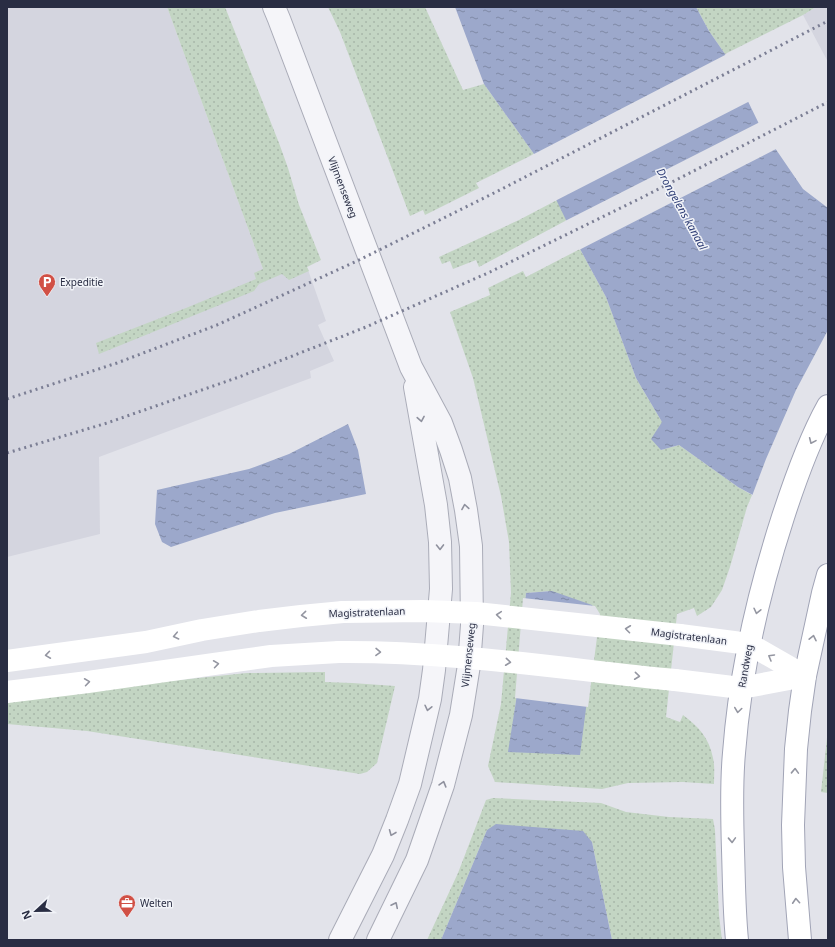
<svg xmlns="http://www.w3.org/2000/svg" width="835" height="947" font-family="'Noto Sans',sans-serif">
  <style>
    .built { fill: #d4d5df }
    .grass { fill: url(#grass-dots); fill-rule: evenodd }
    .water { fill: url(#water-ripples) }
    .pier { fill: #e2e3ea }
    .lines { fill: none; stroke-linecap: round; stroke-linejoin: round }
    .tertiary-casing { stroke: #aaacb8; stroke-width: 24 }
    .primary-casing { stroke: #a1a4b6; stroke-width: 24 }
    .tertiary { stroke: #f5f5f9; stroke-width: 22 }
    .secondary { stroke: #fff; stroke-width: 22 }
    .primary { stroke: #fff; stroke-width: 22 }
    .rail { stroke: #7b7e94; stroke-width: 3; stroke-dasharray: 2 4; stroke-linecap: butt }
    .secondary-bridge { stroke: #fff; stroke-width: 22 }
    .oneway { stroke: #8f919e }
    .oneway2 { stroke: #9496a1 }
    .labels { text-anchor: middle; stroke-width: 3; stroke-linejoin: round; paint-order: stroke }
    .street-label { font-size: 10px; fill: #292d43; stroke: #f1f3f8 }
    .poi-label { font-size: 10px; fill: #292d43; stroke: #f1f3f8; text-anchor: start }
    .water-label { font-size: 11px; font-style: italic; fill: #324178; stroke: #f1f3f8 }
  </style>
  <defs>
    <pattern id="grass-dots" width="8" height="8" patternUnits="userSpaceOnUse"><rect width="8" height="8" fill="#c3d5c3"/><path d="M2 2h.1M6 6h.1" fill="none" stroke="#a8b7a9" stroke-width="1.8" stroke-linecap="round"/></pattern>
    <pattern id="water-ripples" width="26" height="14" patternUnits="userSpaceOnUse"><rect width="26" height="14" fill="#9ca8cb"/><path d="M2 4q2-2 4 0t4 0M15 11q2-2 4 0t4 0" fill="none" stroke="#7f89a6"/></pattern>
  </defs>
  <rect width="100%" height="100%" fill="#e2e3ea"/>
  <path class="built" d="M7 7H167L263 269 307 267 326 321 318 325 334 361 310 371 311 378 99 457 100 534 7 557Z
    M816 7H828V62L803 15Z"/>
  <path class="grass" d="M167 7H225L279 143 288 168 299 205 321 260 307 267 309 271 289 280 282 274 259 284 254 291 99 354 96 343 186 308 256 279 254 273 263 269Z
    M328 7H425L463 90 484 84 534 154 476 183 479 188 425 215 423 210 410 216 340 32Z
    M696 7H816L803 15 725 54 709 31Z
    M557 200 567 220 479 267 476 260 453 269 450 261 442 264 439 257 519 220Z
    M580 249 606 297 636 378 662 422 661 450 679 445 738 487 752 495 747 507 730 567 722 590 711 607 697 616 694 608 677 614 666 717 680 722 683 715C699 727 709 738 713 758 715 766 714 776 714 784L683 782 628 783 602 789 495 782 488 766 501 704 511 593 509 542 501 496 473 378 450 312 490 295 488 288 523 271 526 277ZM552 591 509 752 516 701 526 593Z
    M325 672V682L352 683 395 686 377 763 367 772 360 774 87 731 7 724V700L141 684 247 673Z
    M828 729V793L821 792Z
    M493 798 601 803 626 812 669 817 713 819 715 830 719 915 722 940H612L592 842 487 830 441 940H427L458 873 486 800Z"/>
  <path class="water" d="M455 7H696L709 31 725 54 760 126 803 189 828 208V526L803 522 738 487 679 445 661 450 651 439 662 422 636 378 606 297 580 249 534 154 484 84Z
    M348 424 358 450 366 494 275 513 171 547 162 542 155 524 157 490 249 469 289 454Z
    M552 591 592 605 598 615 580 755 508 752 516 701 526 593Z
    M496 824 583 831 592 842 612 940H441L487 830Z"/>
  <path class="pier" d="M727 54 750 101 555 201 532 155Z
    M760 122 778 148 579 250 565 221Z
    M828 330V528L802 524 752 496 766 459 796 390Z
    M523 598 595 606 600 614 588 707 515 698Z"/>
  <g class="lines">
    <g class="tertiary-casing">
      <path id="tertiary" d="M274 7 279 19 411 367 441 423 451 450 460 478 466 510 471 546 472 625 469 665 461 715 443 785 417 860 378 940
        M340 940 383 855 397 820 410 784 430 699 434 670 441 589 440 542 436 505 415 387"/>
    </g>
    <g class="primary-casing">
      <path id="primary" d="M737 940C734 910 734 880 733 850 732 818 731 785 734 753 740 673 758 594 783 517 795 480 809 440 828 406
        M800 940 794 867 793 825 796 749 800 711 805 676 823 593 828 575"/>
    </g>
    <use href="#tertiary" class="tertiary"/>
    <path class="secondary" d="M680 635 749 644 805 676
      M7 661 146 642 202 630 259 621 301 616 343 612
      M675 680 741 688 805 676
      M7 692 88 682 214 664 271 656 339 652"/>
    <use href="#primary" class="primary"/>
    <path class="rail" d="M7 399 117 363 217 325 357 261 494 193 828 21
      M7 453 107 423 239 377 366 327 490 272 641 198 828 102"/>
    <path class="secondary-bridge" d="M343 612 423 611 476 613 680 635
      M339 652C452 651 563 669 675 680"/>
  </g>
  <defs><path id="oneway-chevron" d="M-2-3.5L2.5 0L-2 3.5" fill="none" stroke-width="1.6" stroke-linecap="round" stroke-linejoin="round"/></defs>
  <g class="oneway">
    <use href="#oneway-chevron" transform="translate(421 419) rotate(80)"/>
    <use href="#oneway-chevron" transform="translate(465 507) rotate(-99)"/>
    <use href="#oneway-chevron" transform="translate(440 547) rotate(89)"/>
    <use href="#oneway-chevron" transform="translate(428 708) rotate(103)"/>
    <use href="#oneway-chevron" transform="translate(443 784) rotate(-74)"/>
    <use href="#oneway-chevron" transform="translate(392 833) rotate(112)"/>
    <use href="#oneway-chevron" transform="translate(395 905) rotate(-64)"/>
  </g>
  <g class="oneway2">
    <use href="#oneway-chevron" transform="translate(812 441) rotate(114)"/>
    <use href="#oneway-chevron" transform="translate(757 611) rotate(103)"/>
    <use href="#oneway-chevron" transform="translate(304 615) rotate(174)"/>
    <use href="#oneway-chevron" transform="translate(499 615) rotate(-175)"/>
    <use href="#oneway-chevron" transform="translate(628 629) rotate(-173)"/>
    <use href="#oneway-chevron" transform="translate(176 636) rotate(168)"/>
    <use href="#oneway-chevron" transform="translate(813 638) rotate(-78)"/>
    <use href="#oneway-chevron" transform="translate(378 652) rotate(1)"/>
    <use href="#oneway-chevron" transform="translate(48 655) rotate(172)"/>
    <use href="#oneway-chevron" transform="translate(771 657) rotate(-150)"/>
    <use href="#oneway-chevron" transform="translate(508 662) rotate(6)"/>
    <use href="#oneway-chevron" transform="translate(216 664) rotate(-8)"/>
    <use href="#oneway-chevron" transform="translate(637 676) rotate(6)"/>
    <use href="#oneway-chevron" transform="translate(87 682) rotate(-8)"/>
    <use href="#oneway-chevron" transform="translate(738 710) rotate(98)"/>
    <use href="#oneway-chevron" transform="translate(795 771) rotate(-88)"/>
    <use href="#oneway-chevron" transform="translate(732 840) rotate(88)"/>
    <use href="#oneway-chevron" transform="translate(796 901) rotate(-94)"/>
  </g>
  <defs>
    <g id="parking-pin" transform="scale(0.9)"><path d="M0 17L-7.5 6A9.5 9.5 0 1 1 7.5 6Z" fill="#d15045" stroke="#f1f3f8"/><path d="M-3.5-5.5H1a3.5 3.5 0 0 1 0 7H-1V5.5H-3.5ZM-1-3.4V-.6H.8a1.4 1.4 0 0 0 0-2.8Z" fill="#fff"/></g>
    <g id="office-pin" transform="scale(0.9)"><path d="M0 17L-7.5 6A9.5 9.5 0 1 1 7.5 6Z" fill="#d15045" stroke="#f1f3f8"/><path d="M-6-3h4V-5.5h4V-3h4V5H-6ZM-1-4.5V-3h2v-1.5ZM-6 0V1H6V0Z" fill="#fff"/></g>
  </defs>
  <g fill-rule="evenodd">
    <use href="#parking-pin" x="47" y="282"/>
    <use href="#office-pin" x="127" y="903"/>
  </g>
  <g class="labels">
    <g class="street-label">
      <text transform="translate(343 187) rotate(69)" y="4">Vlijmenseweg</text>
      <text transform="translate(367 612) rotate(-2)" y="4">Magistratenlaan</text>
      <text transform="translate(689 636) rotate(7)" y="4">Magistratenlaan</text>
      <text transform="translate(468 655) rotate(-84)" y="4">Vlijmenseweg</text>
      <text transform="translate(745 666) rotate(-80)" y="4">Randweg</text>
    </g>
    <g class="poi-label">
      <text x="60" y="286">Expeditie</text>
      <text x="140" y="907">Welten</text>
    </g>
    <g class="water-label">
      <text transform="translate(682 209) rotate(61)" y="4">Drongelens kanaal</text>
    </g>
  </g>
  <rect width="835" height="947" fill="none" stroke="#292d43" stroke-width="16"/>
  <g transform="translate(36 911) rotate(248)" stroke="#f1f3f8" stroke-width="3" paint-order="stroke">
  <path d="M0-3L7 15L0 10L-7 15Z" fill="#292d43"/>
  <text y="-6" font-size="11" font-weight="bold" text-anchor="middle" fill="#292d43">N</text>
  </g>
</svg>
